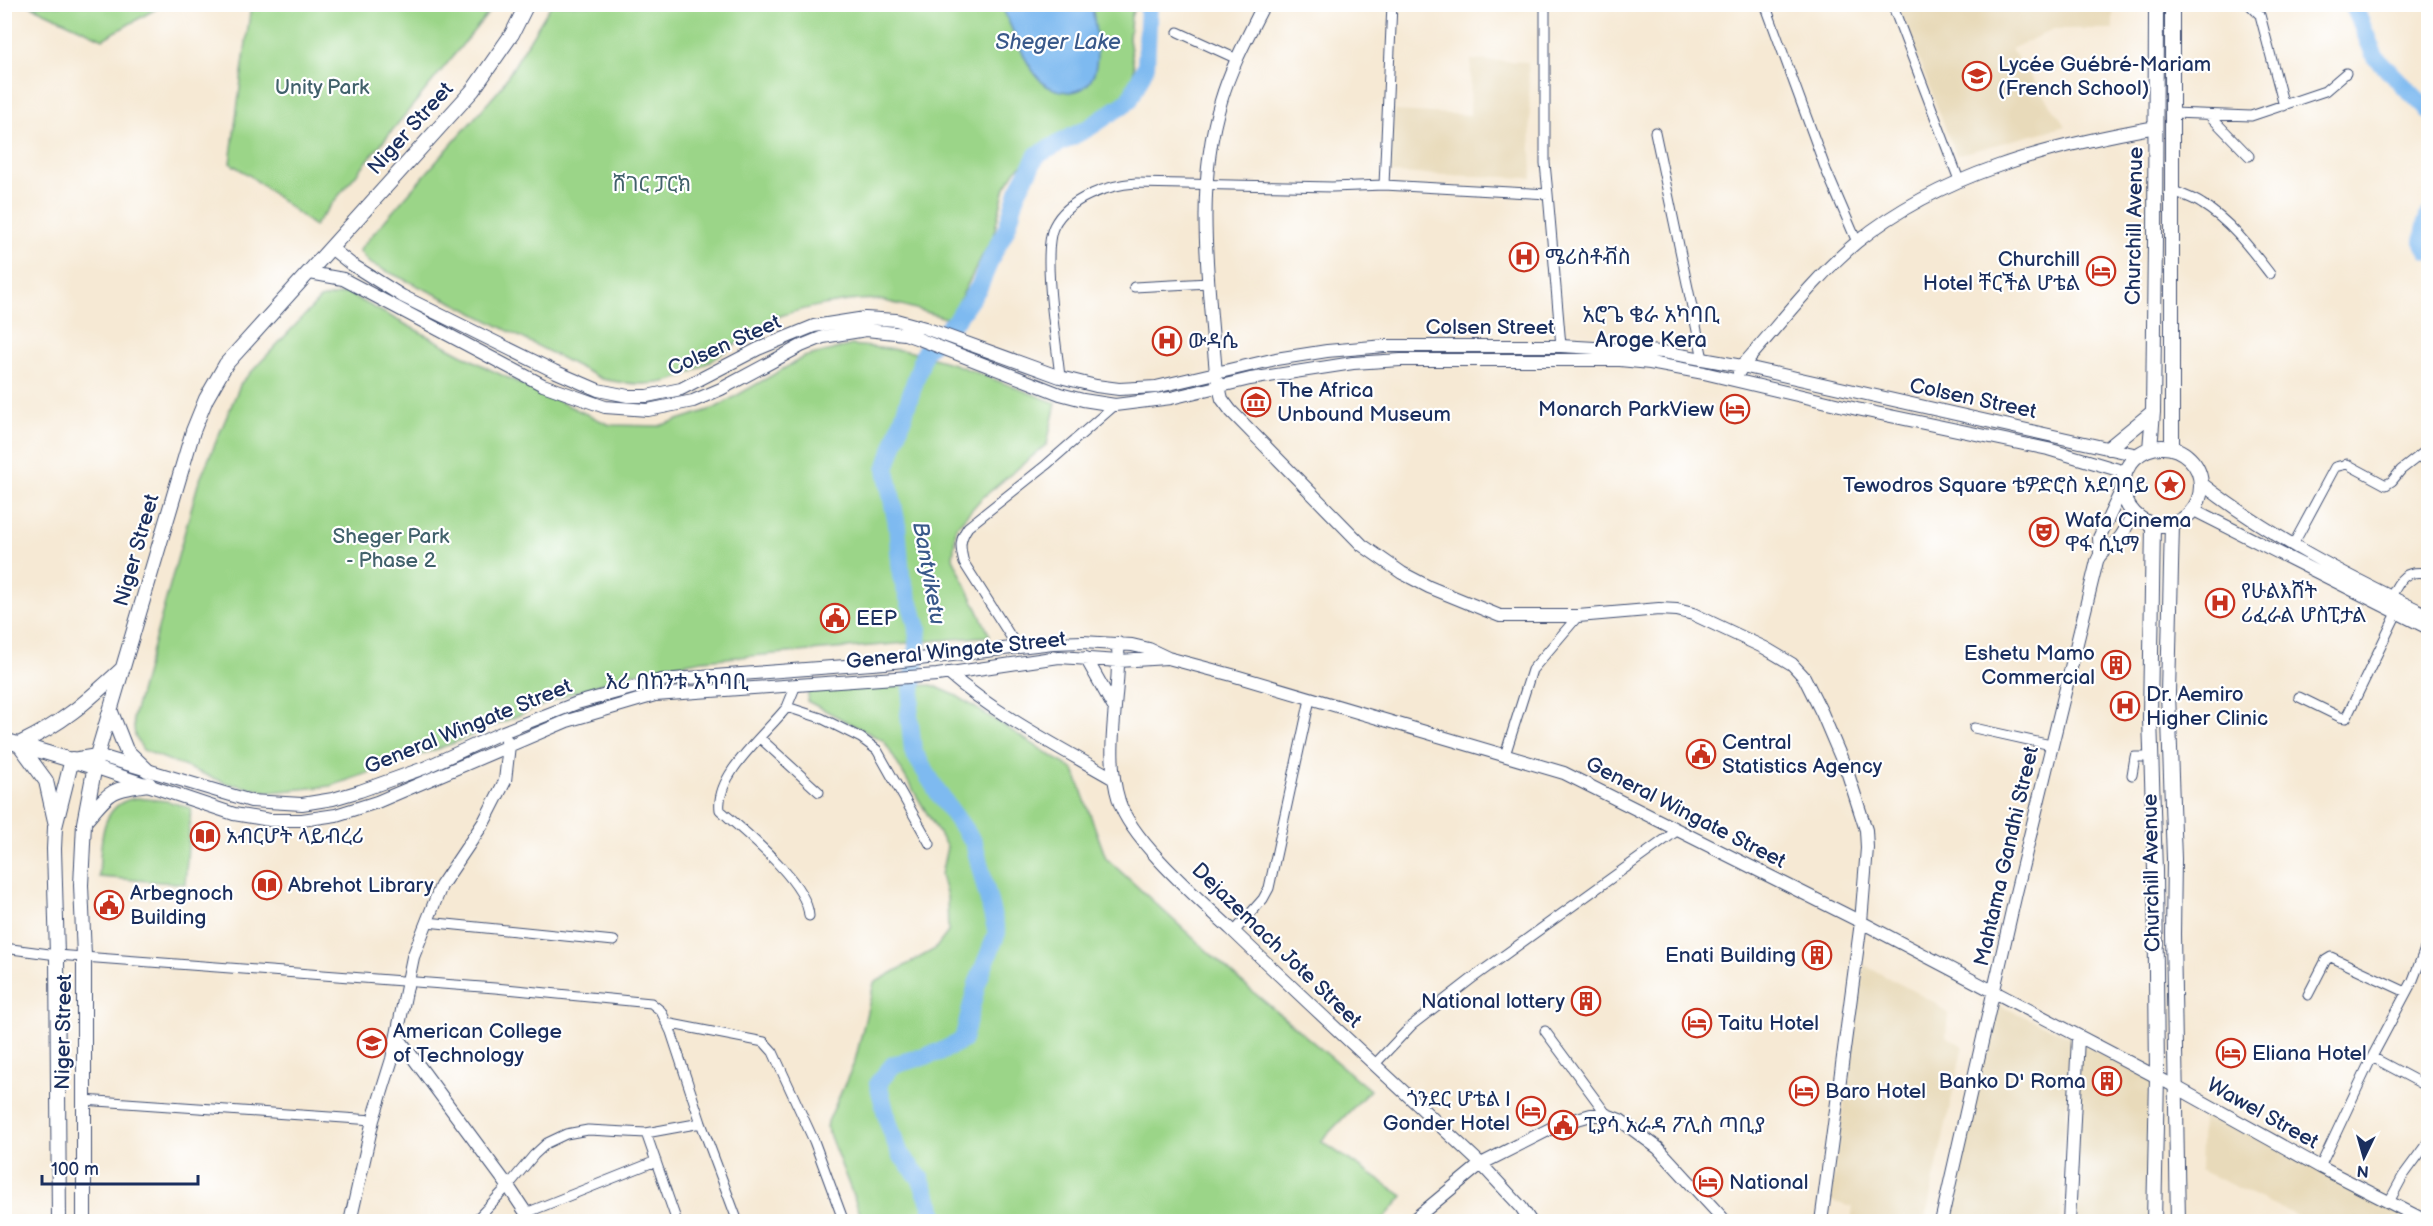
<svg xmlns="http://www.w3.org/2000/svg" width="2433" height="1226" font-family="'Balsamiq Sans','Noto Sans Ethiopic',sans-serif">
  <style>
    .built { fill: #e8daba }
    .green { fill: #9bd588; stroke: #5b8273; stroke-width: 1.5 }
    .water { fill: #7ebaf0; stroke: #4c74a7; stroke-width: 1.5 }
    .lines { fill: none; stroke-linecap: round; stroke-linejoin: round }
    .river { stroke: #7ebaf0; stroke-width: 18 }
    .street-casing { stroke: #3c4b70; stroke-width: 11 }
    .secondary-casing { stroke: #3c4b70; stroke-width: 14 }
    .primary-casing { stroke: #3c4b70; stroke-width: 16 }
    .street { stroke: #fff; stroke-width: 9 }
    .secondary { stroke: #fff; stroke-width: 12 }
    .primary { stroke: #fff; stroke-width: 14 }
    .labels { text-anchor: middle; stroke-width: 4.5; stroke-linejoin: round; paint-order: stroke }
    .poi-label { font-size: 21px; fill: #1b2f5e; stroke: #fff; text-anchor: start }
    .park-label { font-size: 21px; fill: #41616b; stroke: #fff }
    .street-label { font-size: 21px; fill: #1b2f5e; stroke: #fff }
    .water-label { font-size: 22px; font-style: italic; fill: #39598a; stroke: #fff }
    .neighbourhood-label { font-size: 22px; fill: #1b2f5e; stroke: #fff }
  </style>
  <rect width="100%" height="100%" fill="#fff"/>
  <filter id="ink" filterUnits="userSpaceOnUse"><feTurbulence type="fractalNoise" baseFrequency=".0167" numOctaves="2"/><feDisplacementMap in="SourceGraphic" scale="12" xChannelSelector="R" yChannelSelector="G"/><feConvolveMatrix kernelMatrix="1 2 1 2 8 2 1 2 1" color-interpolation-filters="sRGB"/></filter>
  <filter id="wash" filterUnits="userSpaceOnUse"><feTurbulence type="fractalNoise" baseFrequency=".008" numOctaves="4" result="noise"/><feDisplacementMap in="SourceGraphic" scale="24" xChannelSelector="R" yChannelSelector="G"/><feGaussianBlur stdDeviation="1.35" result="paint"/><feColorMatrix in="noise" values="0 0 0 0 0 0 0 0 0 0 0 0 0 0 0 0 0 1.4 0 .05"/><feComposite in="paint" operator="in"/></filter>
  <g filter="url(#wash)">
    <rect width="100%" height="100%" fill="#f6e9d4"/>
    <path class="built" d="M1897 5H2113V29H2054L2011 49 2066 126 1956 155Z
      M1471 60 1528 62 1532 178 1389 173 1394 111 1470 115Z
      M1864 965 1934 1002 1948 1014 1946 1036 1963 1046 1925 1221H1851L1853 1207 1830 1201Z
      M1994 1003 2071 1037 2060 1221 1942 1222Z
      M2077 1041 2154 1082 2150 1221 2067 1222Z
      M2202 1115 2231 1120 2428 1221H2308L2200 1170Z"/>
    <path class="green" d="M29 5H163L103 39Z
      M251 5V4L495 5 314 226 249 175 230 163Z
      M551 5H1135L1131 17 1129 39 1134 68 1132 84 1123 100 1108 115 1056 138 1016 170 1005 187 993 237 981 258 950 319C927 313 903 304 879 300 855 297 803 308 780 316 768 320 756 331 745 338 689 375 671 394 602 379L452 302 369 263 359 250 500 89Z
      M347 293 489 369 610 425 659 426 715 408 804 357 852 345 908 351 954 364 1056 403 1047 444 981 499 956 527 953 558 990 636 702 660 626 675 567 695 454 743 331 786 271 792 226 783 143 750 135 736 133 718 198 484 241 383 320 299Z
      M932 685 957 696 1074 770 1106 858 1240 981 1370 1090 1321 1141 1403 1196 1382 1221H863L826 1126 855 1061 874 983 935 949 948 932 947 897 941 875 947 847 884 741 807 701 809 690Z
      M137 798 167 801 191 808 185 884 99 877C101 846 98 802 137 798Z"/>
    <path class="water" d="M1001 5H1092C1095 29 1110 92 1068 92 1060 91 1049 89 1043 83 1022 62 1014 30 1001 5Z"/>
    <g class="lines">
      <path class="river" d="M2353 4 2375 57 2428 110
        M2428 216 2423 241 2428 251
        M938 1222 920 1178 900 1154 888 1122 878 1083 893 1065 940 1052 963 1040 977 984 997 933 974 843 939 794 913 751 909 714 916 661 918 628 901 576 897 525 886 469 925 351 956 320 979 287 992 256 1007 228 1018 191 1037 155 1090 127 1129 101 1146 66 1149 4"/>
    </g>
  </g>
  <g filter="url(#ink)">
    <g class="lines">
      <g class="street-casing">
        <path id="street" d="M1545 4V163L1548 194
          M1765 4 1826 170 1857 242
          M1892 4 1959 180
          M2249 4 2260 15 2284 106
          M1178 32 1237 59
          M2173 113 2251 116 2325 91 2346 73
          M2209 115 2249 156
          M1655 132 1703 359
          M1384 185 1548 194 1561 346
          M2172 190C2182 195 2193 198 2202 204 2230 221 2250 248 2270 274
          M1134 287 1209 283
          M1060 377C1057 346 1041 251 1054 226 1068 198 1108 185 1136 183L1332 187 1384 185 1392 4
          M2293 545 2335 467 2347 464 2386 485 2392 481 2401 470 2428 449
          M2391 597C2401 577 2405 570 2428 573
          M1018 648 964 563C960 548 959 540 968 527L1046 465 1115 405
          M2299 697 2340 717 2346 718 2397 613
          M787 707 796 685
          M1974 728 2051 745
          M760 738 819 792
          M1505 755 1532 670 1578 616
          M2132 775 2135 757H2151
          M809 916C807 882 746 833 720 810 715 774 766 734 787 707L821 718 861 738 877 750 930 844
          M427 922 614 941
          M1234 932 1263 899 1269 888 1310 699
          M4 948 57 955 495 988 651 1003 661 1011 671 1032 701 1123 738 1222
          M2308 995 2326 960 2331 957 2406 992
          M666 1023 764 1042 773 1052 814 1141 844 1222
          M1545 1031 1607 1115
          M2372 1057 2428 1087
          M1375 1064 1412 1025 1474 977 1678 830
          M83 1100 373 1120
          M646 1133 677 1222
          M2320 1167 2372 1057 2413 980 2428 941
          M2389 1202 2403 1176 2428 1142
          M526 1213 656 1161
          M474 1222 508 1186 534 1155 547 1143 566 1134 588 1130 646 1133 701 1123"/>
      </g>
      <g class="secondary-casing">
        <path id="secondary" d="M1264 4C1248 36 1231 67 1221 101 1194 189 1209 284 1216 374L1222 399 1231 411 1362 545 1402 573 1429 587 1500 616H1578L1659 609 1677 610 1693 614 1765 648 1792 664 1804 677 1822 713 1848 774 1866 830 1867 848 1861 922 1821 1222
          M331 248 351 264 402 296 554 371 598 390 628 396H647L681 389 758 349 814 326 865 318 896 320 925 328 1060 377 1096 386 1119 389 1156 387 1276 359 1327 351 1385 346H1561L1663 352 1742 366 2138 455
          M310 273 343 279 543 385 605 407 648 410 693 401 721 389 801 346 823 337 866 330 905 334 919 339 1060 394 1083 400 1115 405 1171 398 1250 379 1353 363 1401 360H1620L1650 363 1704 373 1857 409 2048 449 2125 472
          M1739 372 1742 366C1779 325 1814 278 1857 242 1942 173 2050 146 2156 127
          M2201 483C2270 537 2349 577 2428 615
          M2194 510 2428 628
          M2100 553 2099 538 2122 489
          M1118 643C1121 695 1103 750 1119 801 1131 841 1201 901 1232 930 1314 1009 1398 1086 1481 1164L1521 1207 1531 1222
          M1086 658 1113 706
          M948 673C998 716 1057 746 1114 779
          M72 759 97 755 251 801 302 804 333 799 360 791 424 768 503 732 577 703 661 680 885 663 1053 643 1083 642 1132 645 1149 649 1168 658 1232 675 1564 773 1861 922 2176 1087 2320 1167 2428 1222
          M94 767 234 814 270 820H302L336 815 377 802 567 721 655 695 937 675 1059 657 1119 661 1167 658
          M397 1036 508 1186 532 1222
          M350 1222 373 1120 392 1059 413 957 441 886 484 822 505 781 509 745 507 741
          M1411 1222 1481 1164 1560 1124 1591 1115H1607L1620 1120 1658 1148 1726 1222
          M1941 1222 2016 893 2097 561C2101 549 2114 547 2121 536 2126 529 2129 521 2133 513
          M2069 1222 2078 1037"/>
      </g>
      <g class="primary-casing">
        <path id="primary" d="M2172 4V448
          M2123 486a39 39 0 1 1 78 0a39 39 0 1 1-78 0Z
          M2109 448 2153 412
          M2150 449 2153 412 2155 242 2156 4
          M2153 524 2150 718 2155 870 2157 1076 2154 1222
          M2172 524 2168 693 2174 859 2173 934 2178 1222
          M111 712 126 750 147 770
          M4 740 94 767
          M19 744C65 722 86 702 123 668
          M19 744 46 781 55 821
          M85 821C110 792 109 789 149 784
          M59 1222 57 955 54 849 55 827 72 759
          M84 1222V956L81 885 84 823 97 755 193 431 206 399 226 364 473 90 512 34 527 4"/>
      </g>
      <use href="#street" class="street"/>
      <use href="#secondary" class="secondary"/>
      <use href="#primary" class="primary"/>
    </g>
  </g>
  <defs>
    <g id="school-ring" transform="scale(1.5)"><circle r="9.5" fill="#fff" stroke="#c8321e" stroke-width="1.5"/><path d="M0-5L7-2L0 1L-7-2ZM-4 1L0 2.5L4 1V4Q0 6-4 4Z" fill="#c8321e"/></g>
    <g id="hospital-ring" transform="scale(1.5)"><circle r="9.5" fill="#fff" stroke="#c8321e" stroke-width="1.5"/><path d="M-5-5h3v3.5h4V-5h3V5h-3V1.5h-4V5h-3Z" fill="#c8321e"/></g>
    <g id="hotel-ring" transform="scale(1.5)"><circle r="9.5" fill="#fff" stroke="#c8321e" stroke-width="1.5"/><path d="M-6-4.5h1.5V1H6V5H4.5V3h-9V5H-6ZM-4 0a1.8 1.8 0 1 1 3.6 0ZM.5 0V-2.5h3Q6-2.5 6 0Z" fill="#c8321e"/></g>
    <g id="museum-ring" transform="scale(1.5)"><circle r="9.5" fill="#fff" stroke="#c8321e" stroke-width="1.5"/><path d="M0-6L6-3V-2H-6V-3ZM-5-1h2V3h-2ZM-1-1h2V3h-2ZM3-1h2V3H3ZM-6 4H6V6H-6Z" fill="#c8321e"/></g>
    <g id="sight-ring" transform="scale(1.5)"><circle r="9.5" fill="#fff" stroke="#c8321e" stroke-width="1.5"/><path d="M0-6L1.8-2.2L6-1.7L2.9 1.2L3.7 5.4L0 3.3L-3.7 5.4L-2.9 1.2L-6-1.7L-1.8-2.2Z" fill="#c8321e"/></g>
    <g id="theatre-ring" transform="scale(1.5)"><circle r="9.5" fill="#fff" stroke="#c8321e" stroke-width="1.5"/><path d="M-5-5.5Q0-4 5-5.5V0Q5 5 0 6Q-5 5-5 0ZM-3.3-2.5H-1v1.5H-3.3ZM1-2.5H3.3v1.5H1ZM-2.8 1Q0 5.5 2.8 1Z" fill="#c8321e"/></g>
    <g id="civic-ring" transform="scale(1.5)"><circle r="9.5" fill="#fff" stroke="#c8321e" stroke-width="1.5"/><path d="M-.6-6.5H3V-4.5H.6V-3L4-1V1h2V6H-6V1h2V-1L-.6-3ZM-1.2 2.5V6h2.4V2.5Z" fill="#c8321e"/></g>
    <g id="building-ring" transform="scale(1.5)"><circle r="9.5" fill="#fff" stroke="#c8321e" stroke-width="1.5"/><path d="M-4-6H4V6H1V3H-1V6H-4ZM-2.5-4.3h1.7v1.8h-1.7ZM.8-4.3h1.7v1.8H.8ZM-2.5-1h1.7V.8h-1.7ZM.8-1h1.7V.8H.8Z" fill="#c8321e"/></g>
    <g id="library-ring" transform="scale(1.5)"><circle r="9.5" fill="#fff" stroke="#c8321e" stroke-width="1.5"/><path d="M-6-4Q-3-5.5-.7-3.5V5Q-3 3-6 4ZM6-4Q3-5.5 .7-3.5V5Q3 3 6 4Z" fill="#c8321e"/></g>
    <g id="university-ring" transform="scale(1.5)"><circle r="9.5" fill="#fff" stroke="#c8321e" stroke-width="1.5"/><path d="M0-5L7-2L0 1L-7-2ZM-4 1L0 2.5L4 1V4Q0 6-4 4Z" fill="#c8321e"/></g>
  </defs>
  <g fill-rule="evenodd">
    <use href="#school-ring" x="1977" y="76"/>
    <use href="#hospital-ring" x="1524" y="257"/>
    <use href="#hotel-ring" x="2101" y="271"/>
    <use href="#hospital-ring" x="1167" y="341"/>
    <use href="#museum-ring" x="1256" y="402"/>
    <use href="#hotel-ring" x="1735" y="409"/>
    <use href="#sight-ring" x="2170" y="485"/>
    <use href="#theatre-ring" x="2044" y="532"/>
    <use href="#hospital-ring" x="2220" y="603"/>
    <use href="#civic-ring" x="835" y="618"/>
    <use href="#building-ring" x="2116" y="665"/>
    <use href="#hospital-ring" x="2125" y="706"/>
    <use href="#civic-ring" x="1701" y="754"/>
    <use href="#library-ring" x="205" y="836"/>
    <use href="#library-ring" x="267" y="885"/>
    <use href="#civic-ring" x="109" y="905"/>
    <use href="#building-ring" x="1817" y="955"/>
    <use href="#building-ring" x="1586" y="1001"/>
    <use href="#hotel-ring" x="1697" y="1023"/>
    <use href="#university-ring" x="372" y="1043"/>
    <use href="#hotel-ring" x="2231" y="1053"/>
    <use href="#building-ring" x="2107" y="1081"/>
    <use href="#hotel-ring" x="1804" y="1091"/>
    <use href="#hotel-ring" x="1531" y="1111"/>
    <use href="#civic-ring" x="1563" y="1125"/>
    <use href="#hotel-ring" x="1708" y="1182"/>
  </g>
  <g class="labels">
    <g class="poi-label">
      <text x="1998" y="71">Lycée Guébré-Mariam<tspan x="1998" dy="24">(French School)</tspan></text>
      <text x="1545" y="264">ሜሪስቶቭስ</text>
      <text x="2080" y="266" text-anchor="end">Churchill<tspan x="2080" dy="24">Hotel ቸርችል ሆቴል</tspan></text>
      <text x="1188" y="348">ውዳሴ</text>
      <text x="1277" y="397">The Africa<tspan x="1277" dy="24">Unbound Museum</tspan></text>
      <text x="1714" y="416" text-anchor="end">Monarch ParkView</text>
      <text x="2149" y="492" text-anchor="end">Tewodros Square ቴዎድሮስ አደባባይ</text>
      <text x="2065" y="527">Wafa Cinema<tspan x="2065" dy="24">ዋፋ ሲኒማ</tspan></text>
      <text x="2241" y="598">የሁልእሸት<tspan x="2241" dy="24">ሪፈራል ሆስፒታል</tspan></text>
      <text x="856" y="625">EEP</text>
      <text x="2095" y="660" text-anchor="end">Eshetu Mamo<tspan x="2095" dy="24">Commercial</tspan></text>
      <text x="2146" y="701">Dr. Aemiro<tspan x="2146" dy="24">Higher Clinic</tspan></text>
      <text x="1722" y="749">Central<tspan x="1722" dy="24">Statistics Agency</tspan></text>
      <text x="226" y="843">አብርሆት ላይብረሪ</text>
      <text x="288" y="892">Abrehot Library</text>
      <text x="130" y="900">Arbegnoch<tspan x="130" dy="24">Building</tspan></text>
      <text x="1796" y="962" text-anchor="end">Enati Building</text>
      <text x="1565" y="1008" text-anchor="end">National lottery</text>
      <text x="1718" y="1030">Taitu Hotel</text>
      <text x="393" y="1038">American College<tspan x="393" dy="24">of Technology</tspan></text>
      <text x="2252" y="1060">Eliana Hotel</text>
      <text x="2086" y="1088" text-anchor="end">Banko D' Roma</text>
      <text x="1825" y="1098">Baro Hotel</text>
      <text x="1510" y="1106" text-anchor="end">ጎንደር ሆቴል |<tspan x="1510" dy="24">Gonder Hotel</tspan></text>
      <text x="1584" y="1132">ፒያሳ አራዳ ፖሊስ ጣቢያ</text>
      <text x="1729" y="1189">National</text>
    </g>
    <g class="park-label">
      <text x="322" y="94">Unity Park</text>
      <text x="652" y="191">ሸገር ፓርክ</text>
      <text x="391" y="543">Sheger Park<tspan x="391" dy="24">- Phase 2</tspan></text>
    </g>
    <g class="street-label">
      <text transform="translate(410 128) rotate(-48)" y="7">Niger Street</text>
      <text transform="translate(2134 226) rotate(-89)" y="7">Churchill Avenue</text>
      <text x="1490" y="334">Colsen Street</text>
      <text transform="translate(724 345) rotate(-24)" y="7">Colsen Steet</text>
      <text transform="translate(1973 398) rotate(12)" y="7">Colsen Street</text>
      <text transform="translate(136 550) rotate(-74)" y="7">Niger Street</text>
      <text transform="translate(956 650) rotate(-6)" y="7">General Wingate Street</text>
      <text transform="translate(468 726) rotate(-22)" y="7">General Wingate Street</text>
      <text transform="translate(1686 812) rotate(27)" y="7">General Wingate Street</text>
      <text transform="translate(2006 856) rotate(-77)" y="7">Mahtama Gandhi Street</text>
      <text transform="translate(2151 873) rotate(-91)" y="7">Churchill Avenue</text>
      <text transform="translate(1277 945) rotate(44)" y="7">Dejazemach Jote Street</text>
      <text transform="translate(63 1032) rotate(-89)" y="7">Niger Street</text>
      <text transform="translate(2263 1113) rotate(29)" y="7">Wawel Street</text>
    </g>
    <g class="water-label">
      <text x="1058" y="49">Sheger Lake</text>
      <text transform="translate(930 573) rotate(80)" y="8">Bantyiketu</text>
    </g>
    <g class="neighbourhood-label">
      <text x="1651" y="322">አሮጌ ቄራ አካባቢ<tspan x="1651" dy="25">Aroge Kera</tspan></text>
      <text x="677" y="689">እሪ በከንቱ አካባቢ</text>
    </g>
  </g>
  <rect width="2433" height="1226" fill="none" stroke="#fff" stroke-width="24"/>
  <g transform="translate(2364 1157) rotate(185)" stroke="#ffffff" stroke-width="4.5" paint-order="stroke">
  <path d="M0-4.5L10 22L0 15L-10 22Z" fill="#1b2f5e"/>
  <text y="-9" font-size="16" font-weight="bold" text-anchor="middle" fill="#1b2f5e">N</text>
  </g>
  <path d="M42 1175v9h156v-9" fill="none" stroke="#1b2f5e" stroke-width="3"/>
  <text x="51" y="1175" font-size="18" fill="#1b2f5e" stroke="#ffffff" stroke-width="4.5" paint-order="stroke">100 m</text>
</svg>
